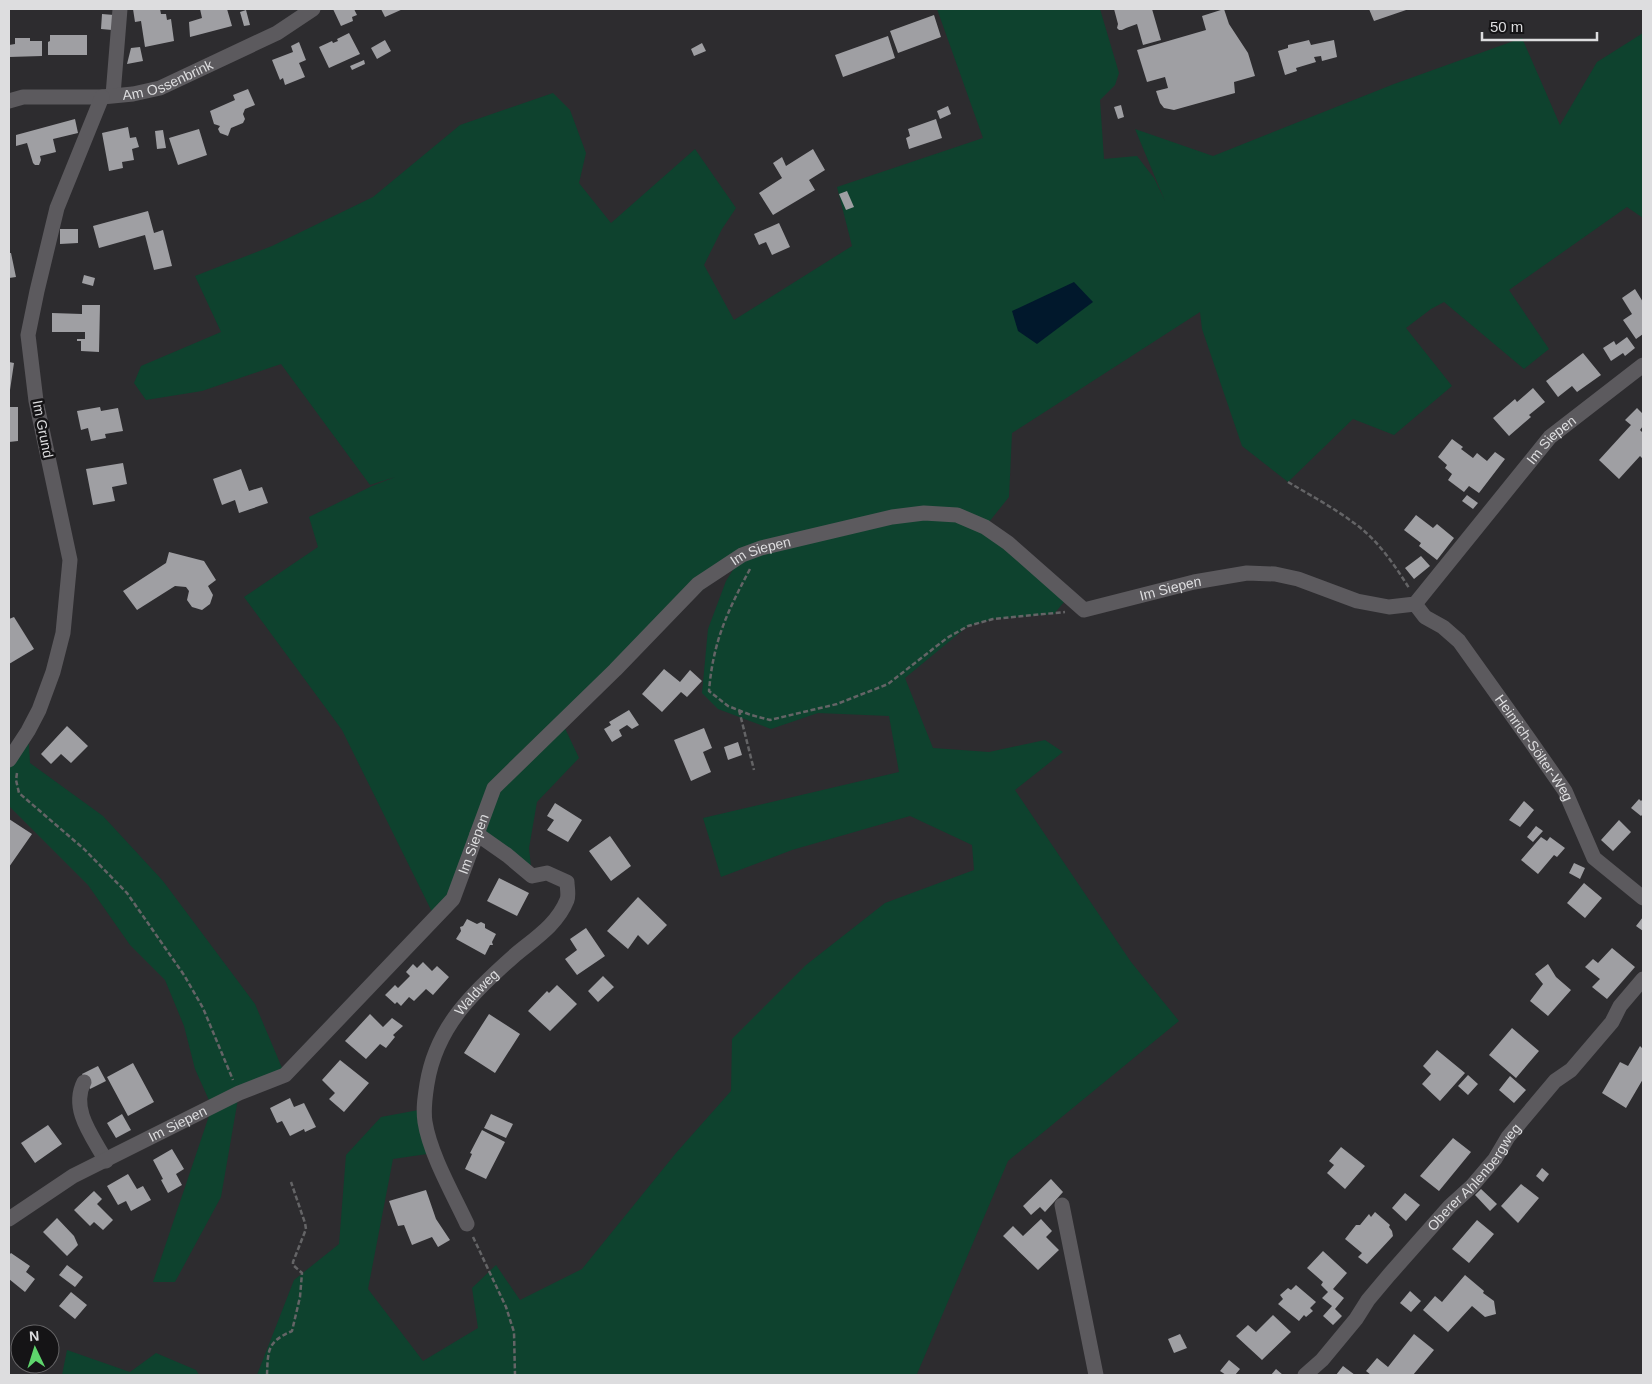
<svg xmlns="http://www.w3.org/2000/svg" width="1652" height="1384" font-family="Arial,sans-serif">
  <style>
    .green { fill: #0e422e }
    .water { fill: #01182c }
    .building { fill: #9f9fa3 }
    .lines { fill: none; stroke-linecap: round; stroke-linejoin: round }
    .path { stroke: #646466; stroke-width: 2.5; stroke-dasharray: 5 2.5; stroke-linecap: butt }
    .minor { stroke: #5c5a5e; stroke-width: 15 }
    .labels { text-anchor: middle; stroke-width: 5; stroke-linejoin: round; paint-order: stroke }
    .street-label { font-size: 14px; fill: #dddddf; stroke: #151416 }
  </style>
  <rect width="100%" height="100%" fill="#2d2c2f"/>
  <path class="green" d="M937 9H1100L1119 73 1115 85 1100 100 1104 159 1137 156 1154 178 1165 201 1135 129 1213 156 1394 84 1522 38 1560 125 1597 62 1643 33V218L1627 207 1509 290 1549 349 1524 369 1444 302 1431 309 1406 328 1452 386 1394 435 1353 419 1288 482 1242 446 1202 329 1200 312 1012 433 1009 497 985 527 1069 596 1054 614 993 619 968 626 905 678 933 748 989 752 1045 740 1063 752 1015 790 1131 962 1179 1021 1008 1161 917 1374 915 1375H257L294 1280 339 1244 346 1155 381 1117 424 1109 434 1153 393 1159 368 1289 423 1361 478 1328 472 1288 496 1265 520 1300 582 1269 676 1153 731 1091 732 1039 806 965 885 903 974 870 972 845 910 816 792 850 721 877 703 818 899 772 889 716 818 713 771 729 718 709 702 693 708 629 726 581 741 557 729 565 562 722 579 758 537 802 529 848 532 876 480 837 435 918 342 730 244 597 318 547 309 517 372 486 395 477 370 485 281 364 202 391 146 400 134 383 141 366 221 332 195 276 272 246 373 197 460 125 553 93 570 110 586 153 579 183 611 223 695 149 736 208 722 229 704 265 734 320 852 246 837 187 983 138Z
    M28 731 30 763 103 816 163 881 255 1004 285 1075 239 1093 221 1197 175 1282H153L212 1107 195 1069 184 1026 165 980 130 945 88 885 9 806V760Z
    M67 1350 130 1372 156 1353 196 1370 199 1375H62Z"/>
  <path class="water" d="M1074 282 1093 302 1037 344 1018 331 1012 311Z"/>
  <path class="building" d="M133 9H160L161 14H166L167 20 171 19 174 41 145 47 141 21 135 22Z
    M200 9H227L232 26 190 37 189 22 202 18Z
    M333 9H354L357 15 352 17 353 21 341 26Z
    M381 9H403L385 17Z
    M1114 9H1152L1161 40 1143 45 1137 24 1126 28 1122 30H1119L1117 28 1118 24Z
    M1224 9 1229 24 1248 53 1255 76 1234 82 1235 93 1174 110 1164 108 1160 103 1156 91 1168 88 1165 77 1147 82 1137 50 1206 30 1202 16Z
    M1369 9H1409L1374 21Z
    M246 10 250 25 244 26 240 12Z
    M102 14 114 15 112 30 101 29Z
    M934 15 941 37 898 53 890 31Z
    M349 33 360 54 329 68 319 47 332 41 333 43 338 41 337 39Z
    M50 35H87V55H48V42L50 41Z
    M888 36 895 58 843 77 835 55Z
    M15 38H30V41H42V56L9 57V45L15 44Z
    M385 40 391 51 377 59 371 48Z
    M1309 40 1311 45 1334 40 1337 57 1322 61 1321 56 1314 57 1316 62 1296 68 1297 71 1285 75 1278 51 1288 48V45Z
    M299 42 306 60 299 63 305 77 285 85 283 78 280 80 272 60 293 52 291 46Z
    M702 43 706 51 694 56 691 49Z
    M140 47 143 61 127 64 131 48Z
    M364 60 365 64 352 70 350 66Z
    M248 89 255 105 245 109 243 114 245 119 243 123 231 128 228 136 220 133 218 129 220 126 214 124 210 111 235 100 233 95Z
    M1121 105 1124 117 1118 119 1114 107Z
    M948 106 951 114 940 119 937 111Z
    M75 119 78 133 53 139 56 152 40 156 41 160 39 165H35L33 163 27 143 16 146V135Z
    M936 119 942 138 909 149 906 138 910 136 908 129Z
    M128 127 130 138 136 137 139 147 132 149 134 160 122 162 123 168 109 171 102 133Z
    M199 129 207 155 178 165 169 138Z
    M163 130 166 148 157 149 155 131Z
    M813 149 825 170 809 180 815 190 773 215 759 193 782 178 773 163 782 157 786 166Z
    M847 191 854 207 846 210 839 194Z
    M148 211 154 233 163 230 172 266 154 270 145 235 99 248 93 226Z
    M779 223 790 247 772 255 766 242 759 245 754 234Z
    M60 229H78V243L60 244Z
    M9 253H11L16 277 9 278Z
    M84 275 95 278 93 286 82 283Z
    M1635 289 1643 302V334L1636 339 1623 320 1632 314 1622 298Z
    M82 305H100L99 352 81 351V341H77V339H85V332H52V313L82 314Z
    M1627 337 1635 348 1625 356 1623 353 1611 361 1603 348 1614 341 1616 345Z
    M1583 353 1601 375 1577 392 1572 386 1558 397 1546 381Z
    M9 362 14 363 10 390H9Z
    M1533 388 1545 402 1529 415 1531 417 1509 436 1493 418 1515 399 1517 402Z
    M9 407H18V441L9 442Z
    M100 407 101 411 118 408 123 431 105 434 106 438 91 441 88 428 81 430 77 411Z
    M1637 408 1643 414V426L1640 430 1643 433V459L1640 456 1619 479 1599 460 1631 425 1625 420Z
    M1452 439 1463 447 1461 449 1473 458 1477 453 1487 461 1495 452 1505 459 1479 493 1469 486 1464 492 1448 480 1452 474 1445 468 1447 465 1438 457Z
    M123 463 127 484 112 487 115 501 93 505 86 469Z
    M241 469 249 491 262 487 268 503 239 513 235 500 222 505 213 479Z
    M1467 495 1478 503 1473 509 1462 501Z
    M1416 515 1433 528 1437 524 1454 538 1437 560 1419 546 1421 543 1404 530Z
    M169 552 204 561 216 580 208 586 213 595 210 604 202 610 192 607 187 600 189 591 186 587 175 586 137 610 123 591 166 563Z
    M1421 556 1430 566 1414 579 1405 568Z
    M14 617 34 649 9 664V619Z
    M664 669 680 682 690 670 702 681 687 697 681 692 662 712 642 694Z
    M629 710 639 725 632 729 627 725 619 730 622 736 612 742 604 729 611 725 609 722Z
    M67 726 88 746 71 763 61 754 51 764 41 754Z
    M704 728 712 748 703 752 711 772 691 781 674 740Z
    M738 742 742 755 728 760 724 747Z
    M1639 799 1641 801 1643 799V814L1641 816 1631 808Z
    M1524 801 1534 810 1520 827 1509 820Z
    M555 803 582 820 568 842 547 830 554 820 547 816Z
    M9 819 32 834 9 867Z
    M1619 820 1631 832 1613 851 1601 840Z
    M1536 826 1543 831 1533 842 1527 837Z
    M610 836 631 866 611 881 589 851Z
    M1541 837 1547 841 1550 837 1565 848 1557 857 1554 855 1538 874 1521 860Z
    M1574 863 1585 868 1580 879 1569 873Z
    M499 878 529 893 517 916 487 901Z
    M1584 883 1602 898 1585 918 1567 903Z
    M638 897 667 925 648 945 638 935 628 949 607 931Z
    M1643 917V931L1636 926Z
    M467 919 477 924 481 922 485 924V928L496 934 492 942 493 945H490L485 955 456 939 461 931 460 927 463 926Z
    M586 928 605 956 577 975 565 959 577 950 570 939Z
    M1612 948 1635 967 1607 999 1592 987 1600 979 1585 967 1593 959 1598 963Z
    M423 962 432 971 437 966 449 977 433 995 426 989 414 1001 409 997 401 1006 397 1002 395 1004 385 995 395 985 398 988 410 976 406 972 413 964 417 968Z
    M1548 964 1556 977 1571 990 1548 1016 1530 1001 1543 984 1535 974Z
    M603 976 614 987 598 1002 588 991Z
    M557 985 577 1004 550 1031 528 1011 547 991 549 993Z
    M370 1014 383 1027 392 1018 403 1026 393 1035 395 1037 386 1048 380 1044 366 1059 345 1041Z
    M489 1014 520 1034 495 1073 464 1053Z
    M1512 1028 1539 1051 1516 1078 1489 1055Z
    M1640 1046 1643 1049V1079L1626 1108 1602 1093 1620 1062 1628 1066Z
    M1437 1050 1465 1073 1440 1101 1422 1084 1431 1074 1423 1066Z
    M340 1060 369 1083 344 1112 329 1099 335 1093 322 1080Z
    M133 1063 154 1102 128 1116 107 1077Z
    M98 1066 106 1081 90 1089 82 1074Z
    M1468 1075 1478 1084 1468 1095 1458 1086Z
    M1510 1076 1526 1090 1514 1103 1499 1090Z
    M290 1098 294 1107 304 1103 316 1127 305 1132 304 1129 290 1136 282 1121 277 1123 270 1108Z
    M122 1114 131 1130 116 1138 107 1123Z
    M491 1114 513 1124 506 1138 484 1128Z
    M48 1125 62 1144 35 1163 21 1143Z
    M482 1130 505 1142 486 1179 465 1169 472 1154 470 1153Z
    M1453 1138 1471 1152 1439 1191 1420 1176Z
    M1341 1147 1365 1166 1345 1189 1327 1173 1334 1165 1329 1161Z
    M172 1149 184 1169 176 1174 182 1185 168 1193 161 1180 163 1179 153 1160Z
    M1542 1168 1549 1174 1543 1182 1536 1176Z
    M128 1174 137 1189 143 1186 151 1200 131 1211 126 1201 118 1205 107 1186Z
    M1051 1179 1063 1192 1045 1212 1040 1207 1031 1215 1023 1206Z
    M1521 1184 1539 1198 1518 1223 1501 1206Z
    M1481 1189 1497 1204 1490 1211 1475 1195Z
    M426 1190 436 1219 450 1240 438 1247 432 1237 412 1245 404 1225 398 1226 389 1201Z
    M94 1191 102 1199 97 1204 113 1220 103 1230 94 1222 90 1226 74 1210Z
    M1405 1193 1420 1205 1406 1221 1392 1208Z
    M1375 1212 1390 1225 1389 1227 1392 1231 1393 1236 1367 1264 1358 1257 1362 1253 1345 1239 1356 1225H1360L1369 1214 1371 1217Z
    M57 1218 74 1236 78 1245 67 1256 43 1232Z
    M1041 1219 1052 1231 1046 1237 1059 1250 1038 1270 1003 1236 1013 1226 1023 1236Z
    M1477 1220 1494 1234 1469 1263 1452 1249Z
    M1323 1251 1347 1273 1333 1289 1344 1298 1335 1309 1342 1316 1333 1325 1323 1316 1332 1306 1322 1298 1328 1292 1321 1285 1323 1282 1307 1268Z
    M11 1253 30 1266 26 1272 35 1279 25 1292 9 1279V1255Z
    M67 1265 83 1277 75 1287 59 1275Z
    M1465 1275 1484 1291 1483 1293 1494 1301 1496 1314 1485 1317 1472 1306 1448 1332 1423 1310 1435 1296 1442 1302Z
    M1296 1285 1316 1302 1310 1308 1313 1311 1306 1317 1304 1315 1299 1321 1278 1304 1283 1299 1280 1295 1288 1288 1291 1290Z
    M1410 1291 1421 1301 1411 1312 1400 1303Z
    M71 1292 87 1305 75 1319 59 1306Z
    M1273 1315 1291 1332 1262 1360 1236 1336 1248 1325 1256 1332Z
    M1180 1334 1187 1348 1174 1353 1168 1339Z
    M1414 1334 1434 1350 1413 1375H1371L1366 1371 1377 1358 1388 1367Z
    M1229 1360 1240 1369 1235 1375H1226L1220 1371Z
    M1343 1366 1355 1375H1336Z
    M1276 1369 1283 1375H1271Z"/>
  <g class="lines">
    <path class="path" d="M1288 482C1310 495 1334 508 1354 523 1377 539 1394 564 1409 588
      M750 569C727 612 713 642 709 691L728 706 751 715 770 720 837 704 888 684 947 638 968 626 993 619 1065 612
      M739 710 754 770
      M17 773 16 780 19 793 84 849 127 893 184 975 203 1008 233 1080
      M473 1237 506 1307 514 1332 515 1375
      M267 1375C268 1350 267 1342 292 1331L300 1297 302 1273 293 1265V1262L306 1229 305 1223 291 1182"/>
    <g class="minor">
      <path d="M113 95 120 9"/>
      <path id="s1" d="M9 101 23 97H102L133 94 160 88 277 33 313 9"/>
      <path id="s2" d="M1415 604 1425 617 1443 627 1459 641 1531 742 1565 791 1594 858 1643 898"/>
      <path d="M9 760 28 731 39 710 53 672 63 633 70 560 36 401 28 335 37 291 57 208 102 97"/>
      <path d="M84 1082C70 1110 93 1137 106 1161"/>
      <path d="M1062 1205 1096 1375"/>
      <path id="s3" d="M9 1219 73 1176 239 1093 285 1075 453 899 494 788 615 670 698 584 742 555 761 548 892 517 924 513 957 515 985 527 1008 543 1084 610 1194 582 1247 573 1275 574 1298 579 1357 601 1389 607 1415 604 1550 437 1643 365"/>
      <path id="s4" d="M467 1224C453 1194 430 1154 425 1122 423 1109 425 1097 427 1084 436 1027 473 992 515 955 534 939 557 925 567 900 569 895 567 887 567 882L547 873 532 876 507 855 477 834"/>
      <path id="s5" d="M1305 1375 1322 1360 1356 1319 1368 1300 1389 1275 1450 1206 1472 1186 1495 1159 1508 1137 1555 1081 1571 1070 1612 1022 1620 1006 1643 979"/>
    </g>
  </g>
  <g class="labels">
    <g class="street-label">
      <text dy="5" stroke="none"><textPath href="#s1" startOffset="162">Am Ossenbrink</textPath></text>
      <text transform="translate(43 429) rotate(79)" y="5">Im Grund</text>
      <text dy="5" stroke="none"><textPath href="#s3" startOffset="1949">Im Siepen</textPath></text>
      <text dy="5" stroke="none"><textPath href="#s3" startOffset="1034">Im Siepen</textPath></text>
      <text dy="5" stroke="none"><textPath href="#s3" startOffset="1484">Im Siepen</textPath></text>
      <text dy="5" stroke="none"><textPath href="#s2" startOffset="189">Heinrich-Sölter-Weg</textPath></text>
      <text dy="5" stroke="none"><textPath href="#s3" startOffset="614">Im Siepen</textPath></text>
      <text dy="5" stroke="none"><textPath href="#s4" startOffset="255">Waldweg</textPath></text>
      <text dy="5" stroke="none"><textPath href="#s3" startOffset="194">Im Siepen</textPath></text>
      <text dy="5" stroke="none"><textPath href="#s5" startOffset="261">Oberer Ahlenbergweg</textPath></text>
    </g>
  </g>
  <rect width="1652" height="1384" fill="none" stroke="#dddddf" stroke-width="20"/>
  <g transform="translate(35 1349) rotate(356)"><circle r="24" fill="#151416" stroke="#656466"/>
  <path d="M0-4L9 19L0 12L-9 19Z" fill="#5ed56c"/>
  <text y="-8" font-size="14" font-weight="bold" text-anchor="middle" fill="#dddddf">N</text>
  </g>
  <path d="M1482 32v8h115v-8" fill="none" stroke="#dddddf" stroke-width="2.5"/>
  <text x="1490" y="32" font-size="15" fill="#dddddf" stroke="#151416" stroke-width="4" paint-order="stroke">50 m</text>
</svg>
